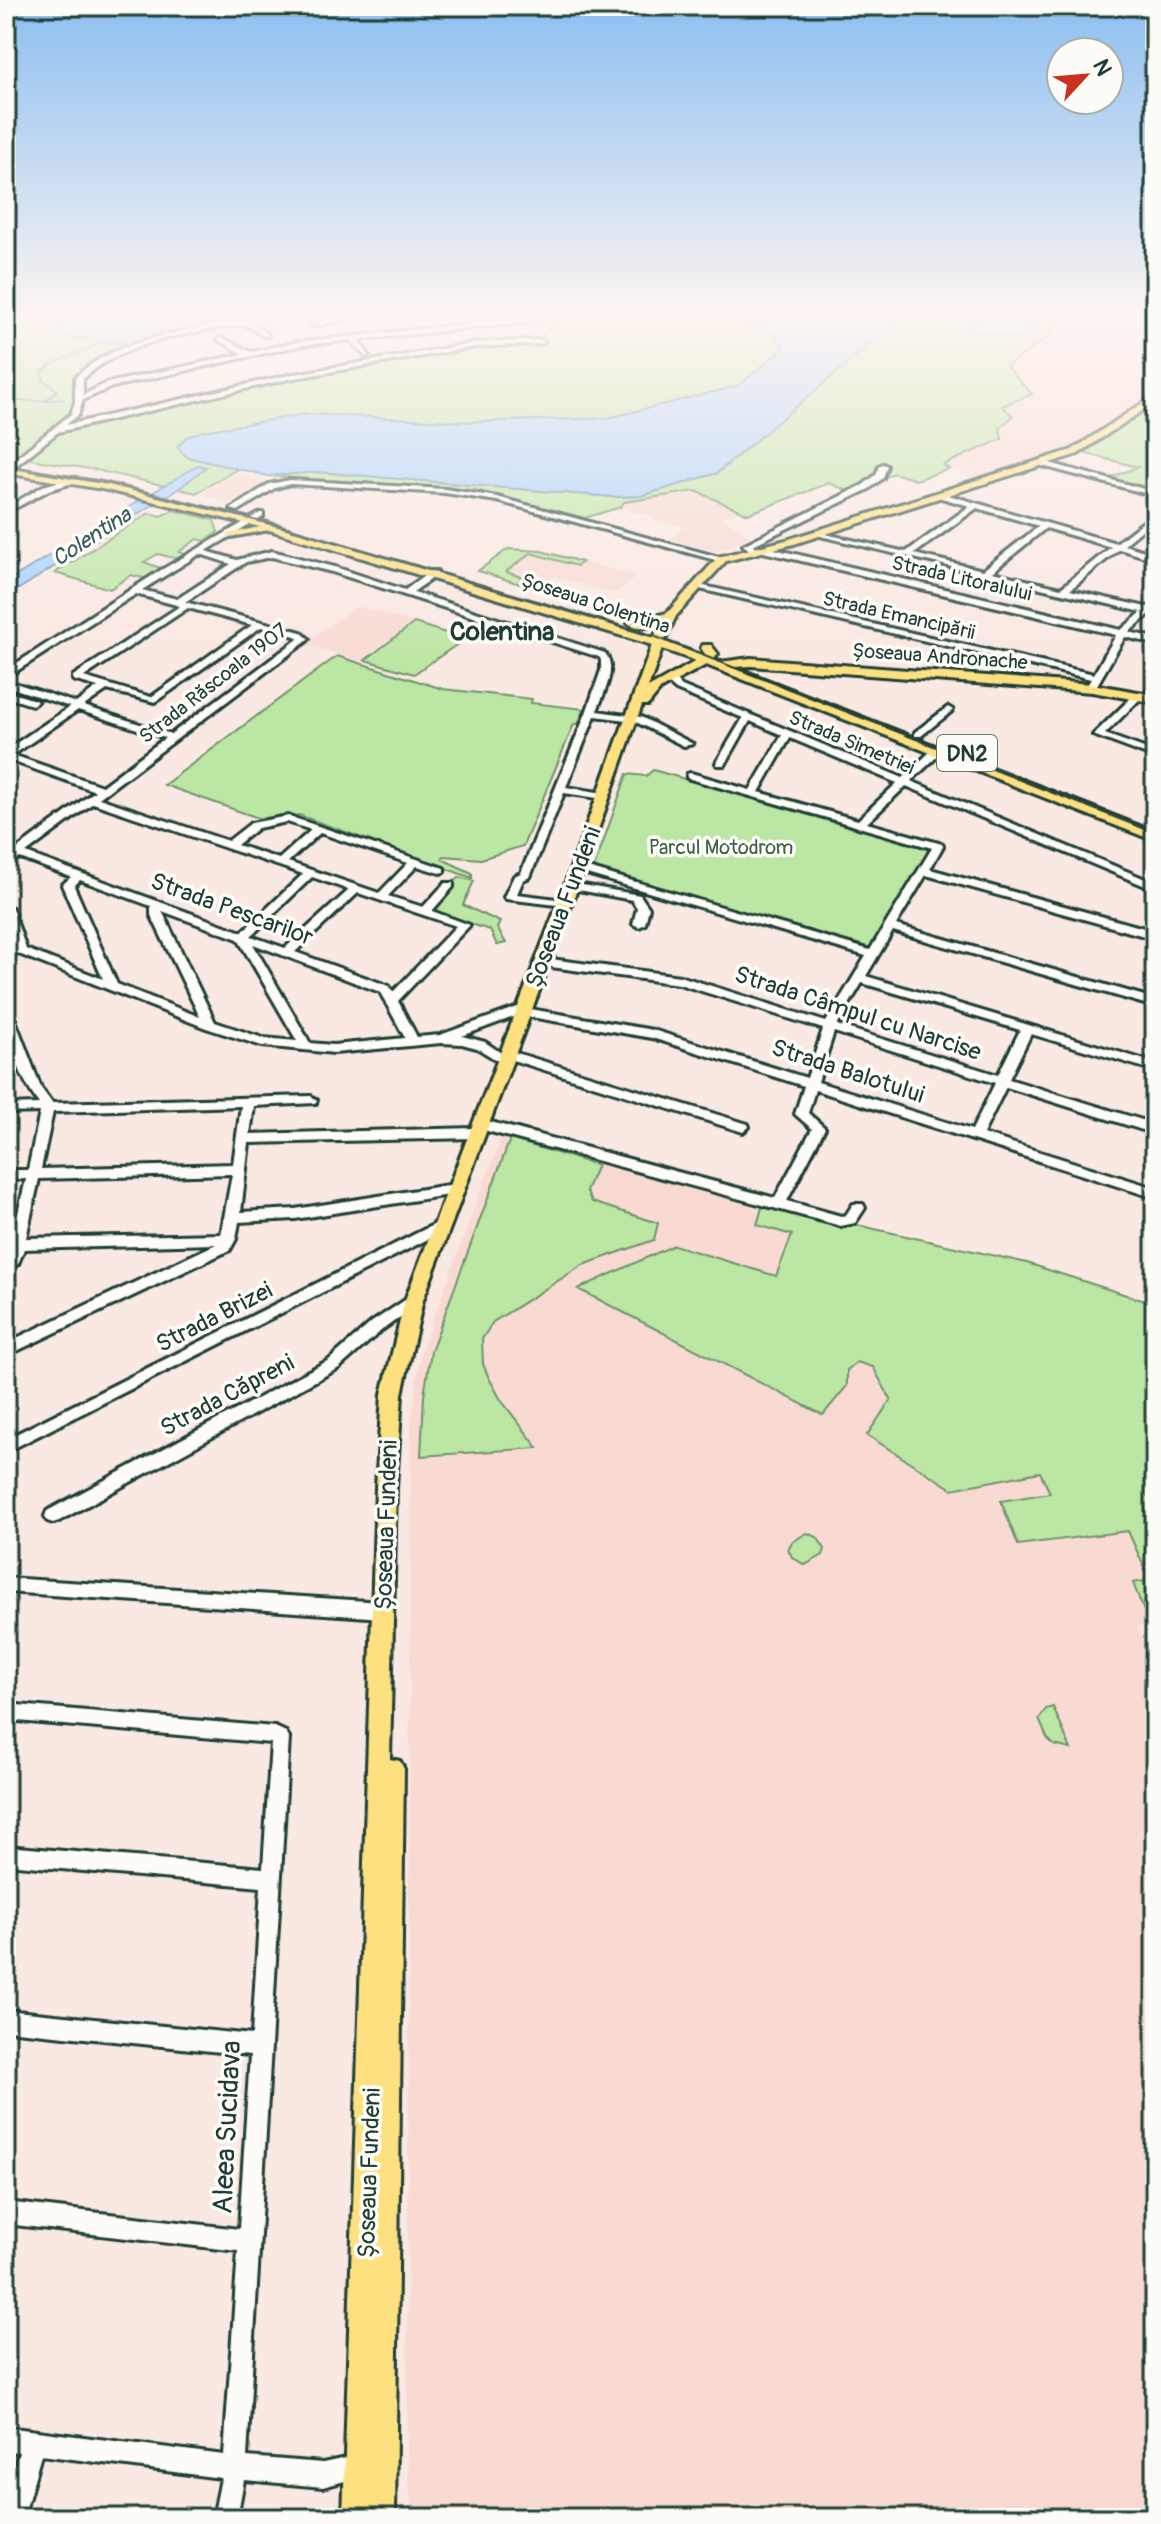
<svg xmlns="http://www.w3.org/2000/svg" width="1161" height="2524" font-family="Pangolin,sans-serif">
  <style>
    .built { fill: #f8dad3 }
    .green { fill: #bce6a3; stroke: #6e926c; stroke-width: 2 }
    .water { fill: #a3d0fe; stroke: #6e95ad; stroke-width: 2 }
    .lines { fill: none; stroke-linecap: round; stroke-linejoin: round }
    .stream { stroke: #6e95ad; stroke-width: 2 }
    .minor-casing { stroke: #1f3d34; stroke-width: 6 }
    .major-casing { stroke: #1f3d34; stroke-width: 6 }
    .minor { fill: #fdfcf7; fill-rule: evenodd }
    .major { fill: #fde080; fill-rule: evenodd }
    .tram { stroke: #1f3d34; stroke-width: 2 }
    .labels { text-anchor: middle; stroke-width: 7; stroke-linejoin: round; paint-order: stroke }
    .far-street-label { font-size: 20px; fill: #1f3d34; stroke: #fdfcf7 }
    .far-park-label { font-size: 20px; fill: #3e5f4a; stroke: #fdfcf7 }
    .far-water-label { font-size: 22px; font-style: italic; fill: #395a5c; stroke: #fdfcf7 }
    .shield { fill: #fdfcf7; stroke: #62766e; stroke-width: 2 }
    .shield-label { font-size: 22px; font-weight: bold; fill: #1f3d34 }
    .street-label { font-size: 24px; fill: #1f3d34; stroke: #fdfcf7 }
    .far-district-label { font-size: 26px; font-weight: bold; fill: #1f3d34; stroke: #fdfcf7 }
    .near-street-label { font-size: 28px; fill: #1f3d34; stroke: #fdfcf7 }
  </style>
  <rect width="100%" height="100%" fill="#fae8e2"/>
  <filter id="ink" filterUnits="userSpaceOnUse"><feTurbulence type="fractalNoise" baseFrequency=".0125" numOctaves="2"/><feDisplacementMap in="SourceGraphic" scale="16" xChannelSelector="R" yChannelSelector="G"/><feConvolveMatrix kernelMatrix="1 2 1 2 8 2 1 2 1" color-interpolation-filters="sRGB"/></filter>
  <g filter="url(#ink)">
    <path class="built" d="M1064 316H1155V393L1066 449 976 480 942 465 1002 439 999 428 1005 366 1044 341Z
      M233 473 269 481 236 504 199 494Z
      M696 491 740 512 722 516 752 538 715 551 670 539 684 527 652 520 654 516 626 511 624 502Z
      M508 549 541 551 637 576 614 594 554 576 536 589 478 571Z
      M357 606 412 622 360 661 304 644Z
      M503 1132 1016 1275 1155 1525V1623L1138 1627 1155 1671V2518H412L407 2458 411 1422 421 1352Z"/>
    <path class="green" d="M6 316H74L63 320 60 335 125 344 100 355 74 376V410L17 458 6 456Z
      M568 316C605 316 777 304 783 349L738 386 608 418 470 422 308 414 203 431 206 459 239 468 196 493 96 470 24 458 64 431 243 388 472 347 538 343 547 329Z
      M904 316H1064L1044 341 1006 366 1032 394 1002 406 1013 416 1000 428 1002 439 943 465 949 469 916 480 894 473 853 493 829 483 748 514 696 491 624 502 621 507 585 518 476 490 268 476 318 472 613 497 641 496 717 473Z
      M1155 402V491L1110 478 1137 467 1084 453Z
      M173 510 214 520 218 532 205 541 197 539 179 552 185 554 178 559 158 554 144 562 163 569 147 579 131 575 110 589 55 573 149 513 161 516Z
      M508 549 541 551 582 562 577 566 531 553 506 572 534 581 526 586 478 571Z
      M414 623 465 639 414 674 365 660Z
      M337 656 443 689 532 699 531 703 584 709 578 724H574L523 846 481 859 444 856 442 859 472 873V878L299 815 264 820 164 785Z
      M653 770 924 847 930 853 872 947 868 948 593 871 627 774 646 776Z
      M459 877 474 881 463 905 500 922 497 928 506 943 497 945 490 930 429 911Z
      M510 1139 597 1165 586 1191 592 1202 658 1223 654 1240 583 1265 493 1322 482 1339 483 1364 489 1378 501 1400 538 1448 421 1456 424 1396 431 1351Z
      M763 1204 1027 1263 1151 1303 1155 1292V1623L1149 1624 1133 1583 1150 1580 1128 1531 1018 1545 1001 1501 1050 1493 1040 1472 952 1489 867 1435 891 1400 873 1367 857 1362 847 1370V1386L823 1415 578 1289 674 1245 776 1276 792 1235 757 1225Z
      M807 1533 817 1537 825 1549 823 1555 805 1565 792 1557 788 1549 792 1542Z
      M1053 1707 1071 1749 1054 1745 1047 1738 1039 1719 1046 1709Z"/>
    <path class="water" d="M74 316H247L128 344 65 337 57 333 58 324Z
      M685 316H904L717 473 641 496 613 497 318 472 268 476 187 457 177 447 186 437 203 431 308 414 470 422 608 418 738 386 783 349C779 319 709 317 685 316Z
      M980 316H1043L1021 339 967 331Z
      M198 465 206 467 181 487 6 597V582Z"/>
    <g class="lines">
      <path class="stream" d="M6 401H46L57 390 44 381 42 372 54 363 104 342
        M46 401 63 399"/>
      <g class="minor-casing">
        <path id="minor" d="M270 316H281L252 323 268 334V336H264L244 324C191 333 124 340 83 379V395L107 383 243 354 218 340 220 337 251 352 298 342 542 316 535 321 358 340 369 355 366 357 351 340 298 346 112 387 83 400 78 415 66 425 289 375 475 343 541 340 544 342 541 344 475 347 289 379 58 432 17 465 10 463 71 414 75 402V378C116 335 213 326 270 316Z
          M352 316H364L314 326 311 324Z
          M1042 461 1155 492V496L1039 465V461Z
          M883 464 887 466 883 478 869 489 753 545 757 549 761 546 1121 630 1142 612 812 534 816 532 906 552 970 506 938 497 937 495 941 493 1116 543 1155 513V519L1124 545 1155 554V560L1119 549 1070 590 1146 607 1155 605V615L1150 614 1129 632 1155 638V644L1125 637 1097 685 1092 688 1087 685 1091 679 691 587 695 584 1094 674 1116 635 759 551 755 554 743 545 863 485 876 475 879 466ZM977 508 1039 526 983 570 914 554ZM1046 528 1111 547 1061 588 992 572Z
          M73 478H76V482L49 490 6 513V508L43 486Z
          M290 480 445 489 497 497 726 559 719 561 497 501 445 493 290 484 275 488 238 511 231 509 269 484Z
          M260 513H263V517L206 551 237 560 272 551 338 568 405 590 431 571H437V575L413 592 605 653C618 669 603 694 597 711L641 717 693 744 684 746 634 721 595 716 566 787 604 793 609 796 604 799 564 793 530 877 523 880 517 894 565 900 571 903 565 906 506 899 504 897 514 876 521 873 586 713 601 670V660L599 657 332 572 272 557 246 562 185 602 301 632 309 639 307 641 99 798 228 841 251 823 288 816 444 868V872L440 873 417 866 388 896 423 907 445 883H453V887L432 911 470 925 398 1001 417 1037 440 1035 518 1007 653 1030 807 1078 823 1029 679 984 543 966 537 962 543 958 680 976 826 1022 866 956 580 872 579 870 580 868H588L870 950 932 848 687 778V774L691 773 750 790 782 735 750 721 725 765H717L716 763 743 718 676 690 668 683V679H674L682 686 903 778 934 748H942V752L911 781 1155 883V890L906 786 867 823 942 844 943 846 930 869 1155 931V939L926 875 896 925 1155 999V1007L893 931 866 976 1155 1063V1071L1031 1034 1009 1079 1155 1124V1134L1006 1087 983 1134 1155 1188V1198L815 1090 808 1113 825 1128 787 1201 841 1216 846 1215 853 1204H863L865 1208 855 1223 841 1226 487 1131 481 1126 487 1121 775 1198 812 1129 795 1114 804 1086 652 1038 519 1015 462 1036 485 1042 507 1057 509 1060 507 1063 503 1064 477 1048 462 1044 441 1043 334 1053 262 1046 206 1028 6 949V941L13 943 6 924V905L12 908 26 949 103 979 62 885 71 877 20 858 6 866V858L11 854 6 853V846L17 849 95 791 6 759V750L70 707 6 686V680L76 703 98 687 73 680V676L180 606 136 594 9 676 6 677V670L161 570ZM200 554 231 564 177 599 142 590ZM188 608 252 625 151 697 84 677ZM261 627 295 636 298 639 171 734 84 706 107 690 155 702ZM78 710 165 738 102 786 13 755ZM790 738 897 783 858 820 759 792ZM93 803 303 874 242 932 26 853ZM287 822 311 830 279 859 237 845 258 828ZM320 833 408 863 379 893 288 862ZM312 877 349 890 285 948 251 936ZM80 880 151 906V915L200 1017 117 984 74 886ZM358 893 456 926 393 992 389 986 295 952ZM162 911 238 939 297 1041 263 1038 215 1022ZM253 944 380 992 405 1038 334 1045 310 1043ZM862 983 1020 1030 998 1075 837 1025ZM834 1032 995 1083 972 1130 818 1082Z
          M6 691 35 700 37 702 32 705 6 697Z
          M1135 694 1143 696 1105 734 1155 752V758L1093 735Z
          M948 707 953 710 951 712 921 736H915V732Z
          M577 884 640 895 649 908 645 924 639 927 633 924 637 908 632 900 573 889V885Z
          M6 1008 12 1012 41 1088 52 1103 311 1096 317 1100 316 1103 254 1106 250 1134 475 1128 481 1133 475 1138 249 1143 241 1212 295 1209 455 1184 462 1189 455 1194 295 1219 239 1222 236 1239 230 1250 6 1356V1343L216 1244 24 1249 18 1264 6 1271V1258L10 1249H6V1239H12L26 1179 6 1180V1170H28L40 1112 6 1113V1105L39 1104C20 1078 6 1040 6 1008ZM241 1106 233 1164 41 1169 53 1112ZM232 1174 221 1234 26 1238 39 1179Z
          M513 1052 748 1124 749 1127 743 1132 509 1059 507 1056 509 1053Z
          M441 1221 448 1226 446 1230 6 1452V1439Z
          M414 1294 419 1296 421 1300 419 1304 382 1330 339 1368 59 1521 53 1523 47 1521 45 1516 47 1511 329 1360 372 1322Z
          M6 1578 383 1602 389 1605 391 1610 389 1615 383 1618 6 1592Z
          M6 1704 275 1727 286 1732 289 1738 247 2457 323 2463 359 2455 367 2459 371 2467 367 2475 323 2487 244 2480 237 2518H213L221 2478 41 2455 23 2518H6V2495L19 2452 6 2451V2427L224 2455 238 2251 6 2224V2202L239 2229 250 2055 6 2030V2010L252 2035 261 1887 6 1864V1846L263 1868 271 1743 6 1720Z"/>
      </g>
      <g class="major-casing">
        <path id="major" d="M1155 395V402L1078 454 794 544 726 561 676 616 666 638 665 642 703 656 705 654 701 648 703 645H711L718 654 713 660 720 662 751 658 1092 684 1155 695V703L1092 692 751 666 734 667 1155 832V841L706 665 661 689 648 705H642L575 895 423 1300 402 1394 396 1487 390 1759 400 1761 404 1769 395 2518H343L376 1487 382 1394 405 1300 561 895 652 645 269 530 231 537 226 534 260 527 102 489 6 473V467L102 483 267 523 654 638 661 623C652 627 637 630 628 623L667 613 718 557 786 540 1072 450ZM662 649 696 661 648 688Z"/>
      </g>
      <use href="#minor" class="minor"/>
      <use href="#major" class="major"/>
      <path class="tram" d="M6 467 109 484 302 532 646 633 1155 833"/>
    </g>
  </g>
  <linearGradient id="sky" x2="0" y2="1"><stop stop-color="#8cbff1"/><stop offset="0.47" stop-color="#fdf5f2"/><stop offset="1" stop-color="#fdf5f2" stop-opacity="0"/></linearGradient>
  <rect width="1161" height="669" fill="url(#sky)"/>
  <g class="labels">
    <g class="far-street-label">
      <text transform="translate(962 578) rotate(13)" y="7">Strada Litoralului</text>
      <text transform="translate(596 603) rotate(18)" y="7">Șoseaua Colentina</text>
      <text transform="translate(899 615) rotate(13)" y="7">Strada Emancipării</text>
      <text transform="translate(940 656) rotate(4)" y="7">Șoseaua Andronache</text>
      <text transform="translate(213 683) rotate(-38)" y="7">Strada Răscoala 1907</text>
      <text transform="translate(852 742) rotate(23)" y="7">Strada Simetriei</text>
    </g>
    <g class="far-park-label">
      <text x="721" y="854">Parcul Motodrom</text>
    </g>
    <g class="far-water-label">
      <text transform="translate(91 536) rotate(-33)" y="8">Colentina</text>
    </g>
    <rect class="shield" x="937" y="735" width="60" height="36" rx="6"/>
    <g class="shield-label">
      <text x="967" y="761">DN2</text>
    </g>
    <g class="street-label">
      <text transform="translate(563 907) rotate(-69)" y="8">Șoseaua Fundeni</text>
      <text transform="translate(232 909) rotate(20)" y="8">Strada Pescarilor</text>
      <text transform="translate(858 1013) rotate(18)" y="8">Strada Câmpul cu Narcise</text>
      <text transform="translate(848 1071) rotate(18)" y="8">Strada Balotului</text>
      <text transform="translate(214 1317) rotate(-27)" y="8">Strada Brizei</text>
      <text transform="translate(227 1395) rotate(-28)" y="8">Strada Căpreni</text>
      <text transform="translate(386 1525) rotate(-88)" y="8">Șoseaua Fundeni</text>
      <text transform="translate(369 2173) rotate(-88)" y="8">Șoseaua Fundeni</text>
    </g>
    <g class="far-district-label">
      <text x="502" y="640">Colentina</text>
    </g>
    <g class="near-street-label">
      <text transform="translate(226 2127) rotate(-87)" y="10">Aleea Sucidava</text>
    </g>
  </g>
  <rect width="1161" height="2524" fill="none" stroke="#fdfcf7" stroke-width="32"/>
  <rect x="16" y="16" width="1129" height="2492" fill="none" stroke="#1f3d34" stroke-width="3" filter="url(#ink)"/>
  <g transform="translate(1085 76) rotate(64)"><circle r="38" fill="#fdfcf7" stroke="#a4b0a9" stroke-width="2"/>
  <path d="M0-6L14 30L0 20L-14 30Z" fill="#c8321e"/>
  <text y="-12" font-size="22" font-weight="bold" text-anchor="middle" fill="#1f3d34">N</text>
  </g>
</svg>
